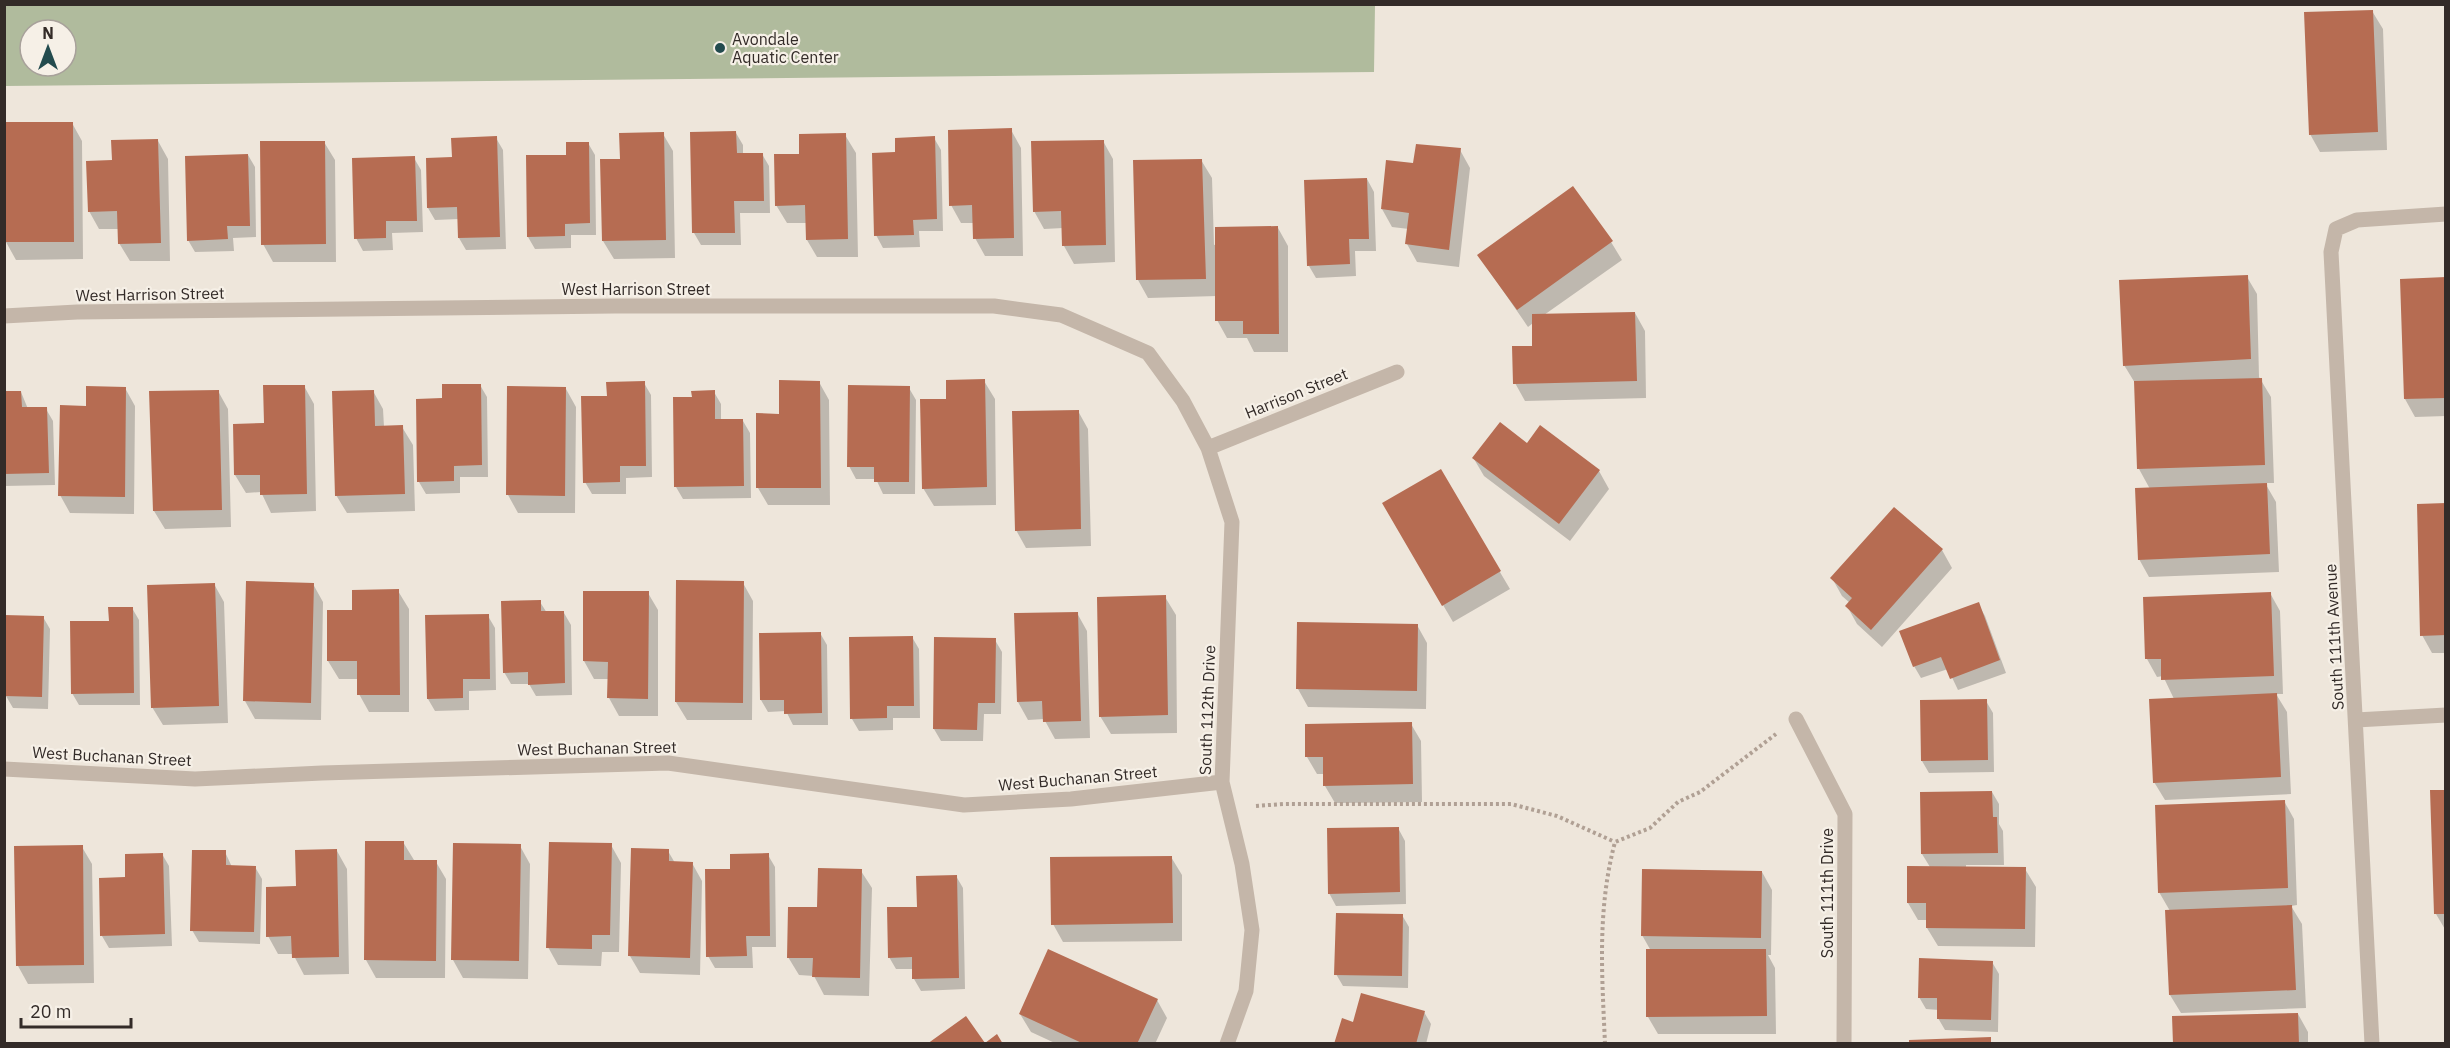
<svg xmlns="http://www.w3.org/2000/svg" width="2450" height="1048" font-family="'IBM Plex Sans',sans-serif">
  <style>
    .green { fill: #b0bb9d; fill-rule: evenodd }
    .shadow { fill: #0003 }
    .building { fill: #b66c52 }
    .lines { fill: none; stroke-linecap: round; stroke-linejoin: round }
    .path { stroke: #b0a094; stroke-width: 4; stroke-dasharray: 3 3; stroke-linecap: butt }
    .minor { stroke: #c4b6a9; stroke-width: 15 }
    .poi-dot { fill: #234b4e; stroke: #f6f0e7; stroke-width: 2 }
    .labels { text-anchor: middle; stroke-width: 4.5; stroke-linejoin: round; paint-order: stroke }
    .poi-label { font-size: 16px; fill: #332b28; stroke: #f6f0e7; text-anchor: start }
    .street-label { font-size: 16px; fill: #332b28; stroke: #f6f0e7 }
  </style>
  <rect width="100%" height="100%" fill="#eee6db"/>
  <path class="green" d="M1375 5 1374 72 5 86V5ZM30 30H66V66H30Z"/>
  <path class="shadow" d="M2372 11 2383 29 2387 150 2320 152 2310 134Z
    M72 123 82 141 83 259 16 260 6 242 5 124Z
    M1011 130 1021 148 1023 256H985L975 238 974 223H961L951 205Z
    M736 133 743 145V155L762 154 769 166 770 213H740L741 245H701L694 233 692 134Z
    M663 134 673 151 675 258 614 259 603 241 621 160Z
    M845 135 856 153 858 257H817L807 240V223H787L776 205 800 155Z
    M496 138 503 150 506 249 466 250 459 238V219L435 220 428 208 453 159Z
    M934 138 941 150 943 231H919L920 247 883 248 876 235 897 153Z
    M158 141 168 159 170 261H130L119 243V229H99L89 211 113 162Z
    M1103 141 1113 159 1115 262 1074 264 1064 246 1063 228 1044 229 1034 211Z
    M324 142 335 160 336 262H273L263 244Z
    M588 143 595 155 596 235H571V248L535 249 528 237 568 157Z
    M1460 150 1470 168 1459 267 1417 262 1407 244 1409 229 1392 227 1382 209 1415 165Z
    M248 155 255 167 256 237 233 238 234 251 195 252 188 240Z
    M414 158 421 170 423 232 392 233 393 250 363 251 356 238Z
    M1201 160 1212 178 1214 245 1278 228 1288 246V352H1254L1247 338H1227L1217 320V296L1148 298 1138 280 1134 162Z
    M1367 179 1374 192 1376 251H1355L1356 276 1316 278 1309 266Z
    M1611 242 1622 260 1544 315 1635 313 1645 331 1646 398 1525 401 1515 383 1534 347 1533 323 1528 327 1479 256Z
    M2247 277 2257 294 2259 377 2271 397 2274 483H2265L2276 502 2279 572 2149 577 2139 559 2150 489 2139 469 2135 383 2124 365Z
    M2446 279V416L2415 417 2405 399Z
    M984 381 995 399 996 505 934 506 923 488Z
    M819 382 829 400 830 505H768L758 488 780 415Z
    M644 383 651 395 652 477 626 478V494H592L585 482 608 397Z
    M480 385 487 397 488 477H460V493L426 494 419 482 443 400Z
    M304 386 314 404 316 511 271 513 261 492 246 493 235 475 266 425Z
    M125 388 135 406 134 514 70 513 60 495 87 407Z
    M909 388 916 400 915 494H883L876 479H856L849 466Z
    M566 389 576 407 575 513H518L508 495Z
    M218 391 228 409 231 527 165 529 154 511 151 393Z
    M373 391 383 409 384 427H402L413 445 415 511 347 513 336 495Z
    M21 392 28 409H46L53 421 55 485 4 486V393Z
    M714 392 721 404V421H743L750 433 751 498 683 499 676 487Z
    M1078 411 1088 429 1091 546 1026 548 1016 530Z
    M1527 445 1599 471 1609 489 1570 541 1484 476 1474 459Z
    M1440 471 1510 589 1453 622 1384 504Z
    M2446 505V653H2432L2422 635Z
    M1894 509 1942 550 1952 568 1882 647 1857 624 1847 606 1850 603 1842 596 1832 578Z
    M247 583 313 584 323 602 321 720 255 719 245 701Z
    M743 583 753 601 752 720H687L676 702Z
    M214 584 224 602 228 723 163 725 152 707Z
    M398 591 409 609V712H369L359 694 358 679H339L328 661 353 611Z
    M648 593 658 610V716H619L609 698V679H594L584 661Z
    M2270 593 2280 611 2283 694H2276L2287 712 2291 794 2165 800 2154 782 2174 699 2163 676 2157 677 2147 659Z
    M1165 597 1176 615 1177 733 1111 734 1100 716Z
    M540 602 547 613H564L571 625 572 695 536 696 529 684H511L504 672Z
    M1978 604 1985 616 2006 673 1958 690 1948 669 1921 678 1914 666Z
    M132 608 139 620 140 705H79L72 693 110 622Z
    M1077 613 1087 631 1090 738 1055 739 1044 719 1028 720 1018 702Z
    M4 616 43 617 50 629 48 709 13 708 6 696Z
    M488 616 495 628 496 690 469 691V710L435 711 428 699Z
    M1299 624 1417 625 1427 643 1426 709 1308 707 1298 689Z
    M820 633 827 645 828 725H793L786 711 768 712 761 700Z
    M912 637 919 649 920 718H893V730L859 731 852 719Z
    M995 640 1002 652 1001 714H984L983 741H941L934 729Z
    M1986 701 1993 713 1994 772 1929 773 1922 761Z
    M1411 724 1421 741 1422 802 1335 803 1325 786V774H1317L1307 757Z
    M2446 791V931L2436 914Z
    M1992 792 1999 804V824L2003 831 2004 865H1966V868L2025 869 2036 887 2035 947 1938 946 1927 928V920H1918L1908 903 1930 867 1922 854Z
    M2284 801 2294 819 2297 905 2291 906 2302 924 2306 1008 2181 1013 2170 995V911L2159 892Z
    M1398 828 1405 841 1406 904 1336 906 1329 893Z
    M403 842 414 860 436 862 446 879 445 978H376L366 960Z
    M611 845 621 863 619 952H602L601 966 558 965 548 947Z
    M520 846 530 864 528 979 463 978 453 960Z
    M82 847 92 864 94 983 28 984 18 966Z
    M337 851 347 869 349 974 304 975 293 954H278L268 936 297 888Z
    M668 851 675 863H692L702 881 700 975 640 973 630 956Z
    M225 852 232 867H255L262 879 260 944 199 942 192 930Z
    M162 854 169 866 172 946 109 948 102 936 127 878Z
    M768 855 775 867 776 947H752L753 968H715L708 956 732 870Z
    M1171 857 1182 875V941L1063 942 1053 924Z
    M861 871 872 888 869 996 824 995 814 976 799 975 788 957 819 909Z
    M1762 872 1772 890 1771 955H1768L1775 968 1776 1034H1658L1648 1017 1651 951 1642 935Z
    M956 876 963 888 965 989 921 991 914 979V969H896L889 957 918 908Z
    M1402 915 1409 927 1408 988 1343 986 1336 974Z
    M1992 962 1999 974 1998 1032 1945 1030 1938 1018 1939 1010 1926 1009 1919 997Z
    M1157 1000 1167 1018 1155 1044H1057L1031 1032 1020 1014Z
    M1424 1012 1431 1024 1426 1044H1336L1354 1024Z
    M2298 1014 2308 1032V1044H2174Z"/>
  <path class="building" d="M2373 10 2378 132 2309 135 2304 12Z
    M4 122H73L74 242H5Z
    M1012 128 1014 238 973 239 972 205 949 206 948 130Z
    M736 131 737 153H763L764 201H734L735 233H692L690 132Z
    M664 132 666 240 602 241 600 159H620L619 133Z
    M846 133 848 239 806 240 805 205 775 206 774 154H799V134Z
    M497 136 500 237 458 238 457 207 427 208 426 158 452 157 451 138Z
    M935 136 937 219 913 220 914 235 874 236 872 153 895 152V138Z
    M158 139 161 243 118 244 117 211 88 212 86 161 112 160 111 140Z
    M1104 140 1106 245 1062 246 1061 211 1033 212 1031 141Z
    M260 141H325L326 244 261 245Z
    M566 142H589L590 223 565 224V236L527 237 526 155H566Z
    M1416 144 1461 148 1449 250 1405 244 1409 213 1381 209 1386 160 1413 163Z
    M248 154 250 226H227L228 239 187 241 185 156Z
    M415 156 417 221H386V238L354 239 352 158Z
    M1202 159 1206 279 1136 280 1133 160Z
    M1367 178 1369 239H1349L1350 264 1307 266 1304 180Z
    M1573 186 1613 241 1517 310 1477 255Z
    M1278 226 1279 334H1243V321H1215V227Z
    M2248 275 2251 359 2123 366 2119 280Z
    M2446 277V398L2404 399 2400 279Z
    M1635 312 1637 381 1513 384 1512 346H1532V314Z
    M2262 378 2265 465 2137 469 2134 381Z
    M985 379 987 487 922 489 920 399H946V380Z
    M779 380 820 381 821 488H756V413L779 414Z
    M645 381 646 466H620V482L583 483 581 396H607L606 382Z
    M442 384H481L482 465 454 466V481L417 482 416 399 442 398Z
    M263 385H305L307 494 260 495V475H234L233 424 264 423Z
    M848 385 910 386 909 482H874V467H847Z
    M86 386 126 387 125 497 58 496 60 405 86 406Z
    M507 386 566 387 565 496 506 495Z
    M219 390 222 510 153 511 149 391Z
    M374 390 375 426 403 425 405 494 335 496 332 391Z
    M715 390V419H743L744 486 674 487 673 397H692L691 391Z
    M4 391H21L22 407H47L49 473 4 474Z
    M1079 410 1081 529 1015 531 1012 411Z
    M1500 422 1527 443 1540 425 1600 470 1559 524 1472 458Z
    M1441 469 1501 571 1442 606 1382 503Z
    M2267 483 2270 554 2138 560 2135 488Z
    M2446 503V635L2420 636 2417 504Z
    M1894 507 1943 549 1871 630 1845 606 1852 598 1830 578Z
    M676 580 744 581 743 703 675 702Z
    M246 581 314 583 311 703 243 701Z
    M215 583 219 706 151 708 147 585Z
    M399 589 400 695H357V661H327V610H352V590Z
    M583 591H649L648 699 607 698 608 662 583 661Z
    M2271 592 2274 676 2161 680V659H2145L2143 597Z
    M1166 595 1168 715 1099 717 1097 597Z
    M541 600V611H564L565 683 528 685V672L503 673 501 601Z
    M1979 602 2000 660 1950 679 1941 657 1913 667 1899 631Z
    M108 607H133L134 693 71 694 70 621H109Z
    M1078 612 1081 721 1043 722 1042 701 1017 702 1014 613Z
    M489 614 490 679H463V698L427 699 425 615Z
    M4 615 44 616 42 697 5 696Z
    M1297 622 1418 624 1417 691 1296 689Z
    M821 632 822 713 784 714V700H760L759 633Z
    M913 636 914 706H887V718L850 719 849 637Z
    M934 637 996 638 995 703H978L977 730 933 729Z
    M2277 693 2281 777 2153 783 2149 699Z
    M1987 699 1988 760 1921 761 1920 700Z
    M1412 722 1413 784 1323 786V757H1305V724Z
    M2430 790H2446V914H2434Z
    M1992 791 1993 817H1997L1998 853 1921 854 1920 792Z
    M2285 800 2288 888 2158 893 2155 805Z
    M1399 827 1400 892 1328 894 1327 828Z
    M365 841H404V860H437L436 961 364 960Z
    M549 842 612 843 610 935H592V949L546 948Z
    M453 843 521 844 519 961 451 960Z
    M83 845 84 965 16 966 14 846Z
    M631 848 669 849V861L693 862 690 958 628 956Z
    M337 849 339 957 292 958 291 936 266 937V887L296 886 295 850Z
    M192 850H226V865L256 866 254 932 190 931Z
    M163 853 165 934 100 936 99 878 125 877V854Z
    M769 853 770 936H746L747 956 706 957 705 869H730V854Z
    M1172 856 1173 923 1051 925 1050 857Z
    M1907 866 2026 867 2025 929 1926 928V903H1907Z
    M818 868 862 869 860 978 812 977 813 958H787L788 907H817Z
    M1642 869 1762 871 1761 938 1641 936Z
    M957 875 959 978 912 979V957L888 958 887 907H917L916 876Z
    M2292 905 2296 990 2169 995 2165 910Z
    M1336 913 1403 914 1402 976 1334 975Z
    M1048 949 1158 999 1137 1044H1084L1019 1014Z
    M1646 949H1766L1767 1016 1646 1017Z
    M1919 958 1993 961 1991 1020 1937 1019V998H1918Z
    M1361 993 1425 1011 1416 1044H1334L1342 1018 1353 1022Z
    M2298 1013 2299 1044H2173L2172 1016Z
    M966 1016 985 1043 997 1034 1003 1044H927Z
    M1991 1037V1044H1909V1040Z"/>
  <g class="lines">
    <path class="path" d="M1256 806 1283 804H1511L1557 816 1615 842
      M1605 1044C1602 974 1597 910 1615 842L1650 828 1678 802 1700 792 1776 734"/>
    <path class="minor" d="M4 316 77 312 615 306H994L1061 315 1148 353 1183 401 1208 448 1232 522 1222 782 1242 864 1252 930 1246 991 1227 1044
      M1208 448 1397 372
      M1796 719 1845 814 1844 1044
      M2356 720 2446 715
      M4 769 195 779 322 773 668 763 964 805 1071 799 1222 782
      M2372 1044 2331 252 2336 229 2357 220 2446 214"/>
  </g>
  <circle class="poi-dot" cx="720" cy="48" r="6"/>
  <g class="labels">
    <g class="poi-label">
      <text x="732" y="45">Avondale<tspan x="732" dy="18">Aquatic Center</tspan></text>
    </g>
    <g class="street-label">
      <text x="636" y="295">West Harrison Street</text>
      <text transform="translate(150 294) rotate(-1)" y="6">West Harrison Street</text>
      <text transform="translate(1296 393) rotate(-22)" y="6">Harrison Street</text>
      <text transform="translate(2334 637) rotate(-93)" y="6">South 111th Avenue</text>
      <text transform="translate(1207 710) rotate(-88)" y="6">South 112th Drive</text>
      <text transform="translate(597 748) rotate(-1)" y="6">West Buchanan Street</text>
      <text transform="translate(112 756) rotate(3)" y="6">West Buchanan Street</text>
      <text transform="translate(1078 778) rotate(-5)" y="6">West Buchanan Street</text>
      <text transform="translate(1827 893) rotate(-90)" y="6">South 111th Drive</text>
    </g>
  </g>
  <rect width="2450" height="1048" fill="none" stroke="#332b28" stroke-width="12"/>
  <g transform="translate(48 48)"><circle r="28" fill="#f6f0e7" stroke="#a8a19b" stroke-width="1.5"/>
  <path d="M0-4.5L10 22L0 15L-10 22Z" fill="#234b4e"/>
  <text y="-9" font-size="16" font-weight="bold" text-anchor="middle" fill="#332b28">N</text>
  </g>
  <path d="M21 1018v9h110v-9" fill="none" stroke="#332b28" stroke-width="3"/>
  <text x="30" y="1018" font-size="18" fill="#332b28" stroke="#f6f0e7" stroke-width="4.5" paint-order="stroke">20 m</text>
</svg>
